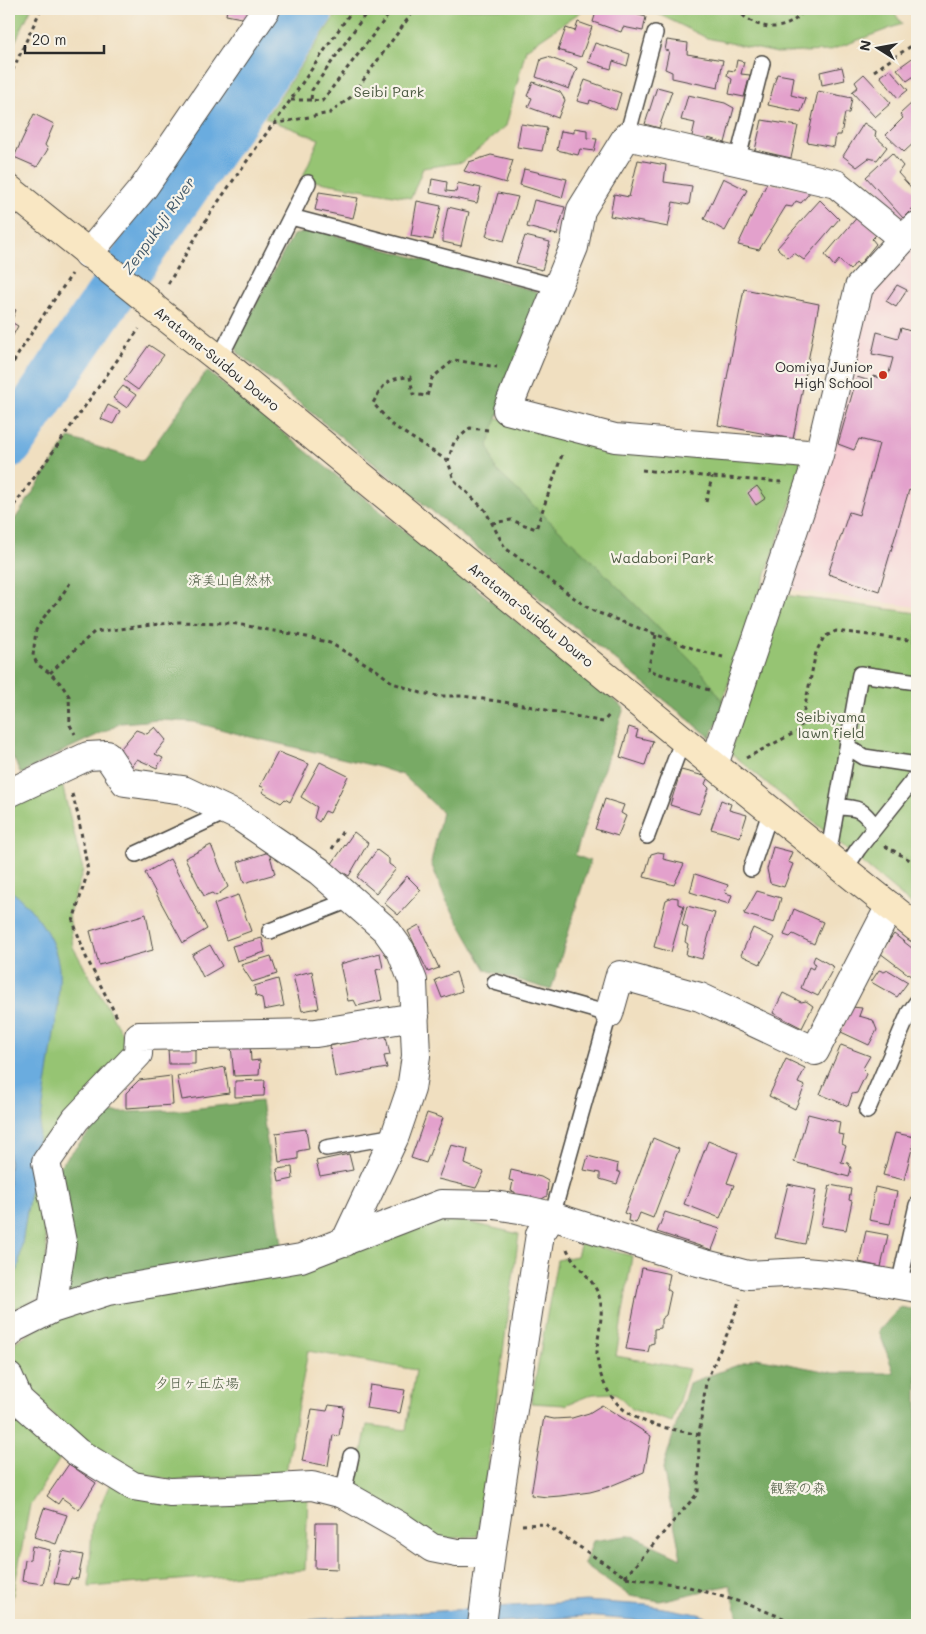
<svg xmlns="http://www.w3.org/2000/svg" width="926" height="1634" font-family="Mali,'Klee One',sans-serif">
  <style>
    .built { fill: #f7cfd4 }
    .green { fill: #96c473; stroke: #60784f }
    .forest { fill: #78aa65; stroke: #526a48 }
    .water { fill: #6bacdf; stroke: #4b6c85 }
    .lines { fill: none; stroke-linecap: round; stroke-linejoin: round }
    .river { stroke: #6bacdf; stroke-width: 48 }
    .building { fill: #e3a1cc }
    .service-casing { stroke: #494641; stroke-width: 18 }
    .minor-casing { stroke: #494641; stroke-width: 30 }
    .secondary-casing { stroke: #494641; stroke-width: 30 }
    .path { stroke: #494641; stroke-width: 3; stroke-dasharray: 4 4; stroke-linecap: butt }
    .service { stroke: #fff; stroke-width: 15 }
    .minor { stroke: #fff; stroke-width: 28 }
    .secondary { stroke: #f9e7c3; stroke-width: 28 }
    .poi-dot { fill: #c8321e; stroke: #f7f3e8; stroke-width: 2 }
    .labels { text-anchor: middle; stroke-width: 4.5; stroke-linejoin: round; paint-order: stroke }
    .park-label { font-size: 14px; fill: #4b5941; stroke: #f7f3e8 }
    .street-label { font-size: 14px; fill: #2b2b2b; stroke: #f7f3e8 }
    .poi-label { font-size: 14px; fill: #2b2b2b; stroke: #f7f3e8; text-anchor: end }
    .water-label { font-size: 15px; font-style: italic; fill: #41586a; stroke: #f7f3e8 }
  </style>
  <rect width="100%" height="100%" fill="#f7f3e8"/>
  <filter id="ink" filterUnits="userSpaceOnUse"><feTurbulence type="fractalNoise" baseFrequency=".02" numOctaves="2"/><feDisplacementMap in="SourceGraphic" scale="10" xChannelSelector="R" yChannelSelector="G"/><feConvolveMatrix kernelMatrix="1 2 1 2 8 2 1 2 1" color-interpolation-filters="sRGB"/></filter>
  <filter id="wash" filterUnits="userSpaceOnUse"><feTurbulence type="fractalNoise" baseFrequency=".0096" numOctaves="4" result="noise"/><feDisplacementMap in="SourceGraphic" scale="20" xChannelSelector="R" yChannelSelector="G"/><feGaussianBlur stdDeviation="1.12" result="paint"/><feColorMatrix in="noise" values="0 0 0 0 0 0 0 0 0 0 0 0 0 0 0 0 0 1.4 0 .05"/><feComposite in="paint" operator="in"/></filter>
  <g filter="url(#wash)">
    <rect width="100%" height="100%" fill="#f0dfc0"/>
    <path class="built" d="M917 242V607L787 589 868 289Z"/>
    <path class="green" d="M9 9H31L15 42 9 39Z
      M340 9H585L526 49 506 126 463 162 423 168 411 198 302 179 319 139 265 118Z
      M648 9H892L902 24 828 51 777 53 707 38Z
      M293 235 539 292 497 418 805 461 710 737 238 353Z
      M784 595 917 613V909L730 752Z
      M60 776 83 870 69 914 73 947 123 1035 129 1054 37 1179 47 1249 42 1297 9 1311V803Z
      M442 1216 519 1234 478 1536 435 1540 360 1495 356 1482 367 1425 406 1430 416 1370 308 1351 286 1472 174 1481 128 1470 74 1436 12 1373 15 1342 55 1318Z
      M581 1242 632 1256 616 1356 689 1369 672 1422 631 1409 615 1393 593 1394 565 1405 531 1403 557 1260 577 1256Z
      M9 1416 61 1457 30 1505 11 1605H9Z
      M111 1481 308 1496 305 1570 89 1587 92 1525Z"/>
    <path class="forest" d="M316 230 539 292 547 298 497 418 488 445 496 470 591 560 702 672 726 706 710 737 238 353 235 343 293 235Z
      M207 371 624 708 575 855 590 861 551 990 486 970 446 900 431 863 442 812 403 775 375 766 246 736 194 722 160 720 120 723 114 727 57 754 21 774 9 749V528L69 438 143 461Z
      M261 1101 283 1251 66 1295 57 1169 106 1113 182 1110Z
      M900 1307 917 1310V1625H751L738 1618 730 1585 660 1601 630 1596 584 1564 593 1541 631 1535 681 1558 663 1468 689 1383 757 1358 834 1373H894L879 1331Z"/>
    <path class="water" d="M9 889C33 908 55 936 59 968 60 981 58 995 58 1007L18 1270 9 1274Z
      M586 1601 646 1605 698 1614 730 1625H671L644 1621 585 1616 459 1625H232Z"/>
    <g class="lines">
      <path class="river" d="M9 444 94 318 310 9"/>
    </g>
    <g id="blocks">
      <path class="building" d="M227 9H249L247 19 226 15Z
        M606 9H617L646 17 643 31 623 27 621 32 593 22 596 12H604Z
        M578 22 592 27 581 57 558 50 566 28 575 31Z
        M667 40 688 43 687 54 723 60 718 88 672 78V72L665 69 669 51 665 50Z
        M595 43 630 54 627 66 613 61 611 69 588 62Z
        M915 56 917 61V74L907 81 897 69Z
        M548 57 577 68 569 89 536 77 541 59Z
        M737 60 744 62 741 74 750 75 744 97 729 94 732 79 727 76 728 70 735 71Z
        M842 67 845 80 822 85 820 72Z
        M890 69 908 90 898 98 880 76Z
        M777 74 794 77 791 95 806 99 801 112 768 105Z
        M864 74 891 103 875 117 852 92 858 87 855 82Z
        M585 80 621 93 616 110 590 100 589 104 577 101Z
        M533 82 560 92 565 100 558 118 528 107 532 98 527 96Z
        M657 87 672 91 659 128 645 124Z
        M818 91 852 98 849 113H845L841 135H836L834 147 807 142Z
        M688 95 725 103 734 108 725 143 708 138 705 142 695 140 692 136 695 123 681 120Z
        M913 102 917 106V140L904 152 886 135 903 118 900 114Z
        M34 114 54 124 45 145 48 149 37 167 14 157Z
        M762 120 798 126 791 158 755 150Z
        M864 123 876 131 875 136 887 147 877 160 869 158 857 167 843 156Z
        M521 124 547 128 542 151 517 147Z
        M574 128 587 130V138L597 139 594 151 580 149 578 155 557 150 561 131 574 133Z
        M892 153 903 166 898 173 917 194V204L903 218 866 177Z
        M491 155 513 160 506 183 464 171 469 162Z
        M638 160 666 165 664 182 692 186 689 205 673 202 668 227 610 216 614 194 629 197Z
        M524 169 567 179 562 198 520 185Z
        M723 178 747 190 725 231 704 219Z
        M432 179 447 182 446 191 456 192 458 183 481 188 477 203 430 193Z
        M767 183 812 190 801 203 796 201 792 207 786 206 759 250 738 245Z
        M319 192 358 198 353 218 315 210Z
        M498 193 518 197 504 241 486 236Z
        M534 200 565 207 557 235 527 227Z
        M820 200 839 219 804 260 794 253 788 258 777 248Z
        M417 201 441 206 433 240 411 236Z
        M448 207 469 212 461 246 443 242V232Z
        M859 215 878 233 872 239 876 244 859 265 856 262 850 270 839 260 834 266 825 255Z
        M525 236 550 242 542 270 516 263Z
        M897 285 907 290 896 307 886 301Z
        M744 289 819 304 793 439 718 425Z
        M9 308 16 310 11 322 18 326 9 343Z
        M917 321V493L909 490 879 591 828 574 849 512 859 515 879 444 859 439 854 450 838 444 857 377 870 381 873 376 887 380 893 358 872 354 877 332 898 338 901 328 913 332Z
        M149 345 164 355 138 390 124 380Z
        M123 386 136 395 127 408 113 398Z
        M108 405 120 411 113 424 101 419Z
        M757 486 766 498 756 505 748 493Z
        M155 727 166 740 155 754 163 758 157 768 137 759 129 769 117 753 136 730 147 734Z
        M629 727 638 730 636 737 653 741 645 765 620 757Z
        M278 752 309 764 290 802 285 799 281 803 262 792 265 788 260 786Z
        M320 762 348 776 330 813 325 811 319 822 314 818 317 807 301 797Z
        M681 770 708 777 705 784 709 788 699 814 670 805Z
        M605 799 624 805 621 813 626 816 618 836 595 829Z
        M721 800 731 804 729 810 747 815 740 837 711 829Z
        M354 832 368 843 349 876 331 865Z
        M211 845 228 887 216 896 212 893 204 896 185 858Z
        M773 847 792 852 788 862 793 864 784 887 770 883 767 869Z
        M377 850 389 859V864L396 869 376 893 357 877Z
        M269 852 275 874 244 883 238 862Z
        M658 852 664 853 663 859 684 864 674 885 644 877 651 854Z
        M170 859 207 929 183 943 145 873Z
        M695 874 728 885 725 893 732 895 729 904 690 892Z
        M407 876 421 890 398 915 384 903Z
        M757 891 781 898 774 923 744 914Z
        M238 895 251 931 226 940 214 904Z
        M672 897 678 898V904L684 906 671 952 654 947 666 900Z
        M687 906 715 913 702 959 686 955 688 944 685 942 688 928 682 925Z
        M794 909 823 922 814 944 793 934 790 937 784 935Z
        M146 914 153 950 99 965 90 931Z
        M419 925 439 968 428 972 408 931Z
        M753 928 775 938 760 964 741 955Z
        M894 934 917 952 916 980 880 953Z
        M262 938 265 952 237 961 232 946Z
        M210 945 222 966 203 977 192 955Z
        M380 953 383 968 376 970 382 1000 357 1006 354 1000 348 1001 340 964Z
        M271 956 277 974 252 982 241 965Z
        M815 956 834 967 818 996 801 988 809 967 813 969 815 964 813 961Z
        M879 970 884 972 888 970 908 982 897 997 871 982Z
        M312 971 319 1008 302 1011 293 976Z
        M456 972 462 991 442 998 435 980Z
        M278 979 284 1006 264 1010 262 998 256 996 254 986Z
        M783 993 801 1002 806 1001 813 1006 802 1028 773 1013Z
        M852 1007 862 1008 859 1016 873 1020 877 1030 869 1045 841 1032Z
        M385 1032 390 1055 384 1056 387 1068 335 1077 330 1046 362 1039Z
        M250 1045 251 1061 260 1060 259 1075 234 1076 231 1046Z
        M841 1045 870 1056 863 1068 867 1072 857 1093 852 1094 848 1106 820 1094Z
        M195 1047V1064H169L168 1048Z
        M786 1059 805 1068 798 1083 805 1086 795 1109 769 1096Z
        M225 1067 229 1093 182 1100 177 1076Z
        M171 1076 173 1105 126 1108V1093L139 1080Z
        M265 1080 264 1096 235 1097V1081Z
        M427 1113 443 1118 426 1163 411 1158Z
        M808 1114 840 1122 838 1134 844 1135 842 1144 846 1146 841 1162 848 1163 851 1168 849 1177 794 1162Z
        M306 1129 309 1149 298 1151V1159L279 1162 276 1133Z
        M895 1133 915 1137 904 1180 883 1175Z
        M653 1138 679 1149 653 1218 640 1213 636 1223 628 1221 629 1215 624 1213Z
        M708 1141 738 1153 727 1183 734 1185 720 1218 684 1204Z
        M451 1145 468 1149 465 1164 484 1172 476 1188 438 1179Z
        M349 1154 353 1170 320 1176 316 1161Z
        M588 1156 618 1164 617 1171 621 1173 617 1184 600 1179V1173L584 1170Z
        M292 1167 293 1179 279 1182 277 1169Z
        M511 1170 541 1177 548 1181 547 1196 540 1200 515 1196V1192L511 1191 513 1181 509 1180Z
        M788 1184 816 1190 805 1244 775 1238Z
        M830 1185 851 1189 849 1200 852 1201 846 1230 821 1226Z
        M875 1187 897 1192 890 1224 869 1220Z
        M665 1212 720 1229 712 1250 657 1232Z
        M866 1231 888 1235 881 1267 859 1262Z
        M642 1268 670 1274 667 1289 671 1292 666 1315 661 1319V1328L654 1329V1343L650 1344 648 1352 626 1349Z
        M370 1385 405 1390 400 1413 366 1408Z
        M329 1405 344 1407 339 1436 333 1435 328 1466 302 1461 312 1409 327 1411Z
        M602 1405 651 1436 644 1472 608 1487 590 1492 560 1496 547 1497 531 1495 544 1417 554 1419 572 1418 589 1413Z
        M69 1464 96 1483 79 1510 62 1498 58 1504 47 1496Z
        M44 1508 67 1515 56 1544 34 1537Z
        M316 1523H338V1569L315 1568Z
        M32 1546 50 1550 43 1584 22 1581 25 1560 30 1559Z
        M62 1551 83 1555 78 1579 71 1578 68 1585 54 1583Z"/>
    </g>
  </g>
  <g filter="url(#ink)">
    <use href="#blocks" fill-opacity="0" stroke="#494641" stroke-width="1"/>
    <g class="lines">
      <g class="service-casing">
        <path id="service" d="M627 136 655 33
          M737 162 762 63
          M291 217 558 287
          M219 359 308 183
          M848 747 864 757 917 765
          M837 807C859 807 863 810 875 827
          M647 836 683 739
          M136 854 228 811
          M828 856 860 674 917 682
          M751 869 771 810
          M845 869 858 849 917 775
          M270 931 352 899
          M495 982 609 1014 552 1216
          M867 1111 909 1013 917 1002
          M326 1148 395 1136
          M899 1285 917 1205
          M343 1494 351 1456"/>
      </g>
      <g class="minor-casing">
        <path id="minor" d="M88 254 144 187 266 9
          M819 455 615 438 507 410 574 247 581 210 627 136 836 184 903 239
          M714 765 819 455 859 287 903 239 917 226
          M9 793 88 756 107 755 125 782 183 790 240 817 319 871 386 930 401 951 413 981 416 1056 411 1089 395 1136 345 1242
          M609 1014 620 975 700 997 815 1051 890 906
          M52 1309 62 1242 46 1162 76 1119 138 1054 139 1036 316 1033 415 1017
          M9 1334 12 1329 52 1309 108 1291 301 1258 441 1204 494 1205 526 1210 552 1216 694 1261 748 1275 804 1272 849 1276 917 1288
          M9 1377 19 1400 77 1452 133 1486 170 1492 257 1489 312 1486 343 1494 403 1528 432 1548 457 1553H491
          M482 1625 491 1553 540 1234 552 1216"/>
      </g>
      <g class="secondary-casing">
        <path id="secondary" d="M9 189 147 300 154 308 219 359 714 765 917 928"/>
      </g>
      <path class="path" d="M369 9 312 90 311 100 322 101 393 9
        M737 9C754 31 789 35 804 9
        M829 9 837 12 838 9
        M874 71 917 42
        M9 78 41 9
        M291 100H311
        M274 124 353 9
        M168 284 211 212 273 124 330 113 351 97 415 9
        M9 369 36 326 72 274
        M488 430 470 428 454 442 448 461 454 480 485 510 505 548 591 610 697 650 723 657
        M448 461 392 425 373 403C384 384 386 378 410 377L413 394 427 396 432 378 454 360 497 367
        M642 470 712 477 782 482
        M706 502 712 477
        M9 512 50 456 139 329
        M492 523 511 520 536 529 563 452
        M70 583 58 601 44 617 36 630 33 656 38 665 50 673 61 684 69 696 70 725 75 734
        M656 635 648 670 712 691
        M50 673 94 632 177 622 231 623 307 637 330 643 375 669 393 683 421 693 438 696H463L523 705 603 722 611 713
        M746 758 800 730 816 652 824 637 836 631 917 641
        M72 794 78 815 88 871 73 921 86 957 118 1019
        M885 846 917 864
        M332 849 344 829
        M567 1249C574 1266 592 1276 599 1296 605 1314 597 1334 597 1353 597 1363 600 1374 604 1383 622 1424 660 1426 699 1435
        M522 1525 545 1524 625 1577 686 1586 747 1604 801 1625
        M625 1577 698 1493 699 1435 706 1382 731 1325 740 1299"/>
      <use href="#service" class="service"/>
      <use href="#minor" class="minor"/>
      <use href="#secondary" class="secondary"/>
    </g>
  </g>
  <circle class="poi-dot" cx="883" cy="375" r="5"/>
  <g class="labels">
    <g class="park-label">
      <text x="389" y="97">Seibi Park</text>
      <text x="662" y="563">Wadabori Park</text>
      <text x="230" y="585">済美山自然林</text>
      <text x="831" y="722">Seibiyama<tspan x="831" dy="16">lawn field</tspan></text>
      <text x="197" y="1388">夕日ヶ丘広場</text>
      <text x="798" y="1493">観察の森</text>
    </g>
    <g class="street-label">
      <text transform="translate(217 359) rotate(39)" y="5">Aratama-Suidou Douro</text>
      <text transform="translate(531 615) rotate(39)" y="5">Aratama-Suidou Douro</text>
    </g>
    <g class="poi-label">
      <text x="873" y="372">Oomiya Junior<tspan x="873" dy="16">High School</tspan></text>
    </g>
    <g class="water-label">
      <text transform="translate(159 226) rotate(-55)" y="5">Zenpukuji River</text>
    </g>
  </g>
  <rect width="926" height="1634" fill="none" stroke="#f7f3e8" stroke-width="30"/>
  <g transform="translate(878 48) rotate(281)" stroke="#f7f3e8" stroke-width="4" paint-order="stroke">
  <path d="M0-4L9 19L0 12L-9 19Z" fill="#2b2b2b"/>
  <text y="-8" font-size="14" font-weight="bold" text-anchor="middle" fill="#2b2b2b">N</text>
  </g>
  <path d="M25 45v8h79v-8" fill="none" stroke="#2b2b2b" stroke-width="2.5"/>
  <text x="32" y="45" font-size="15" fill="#2b2b2b" stroke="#f7f3e8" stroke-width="4" paint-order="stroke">20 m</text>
</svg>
